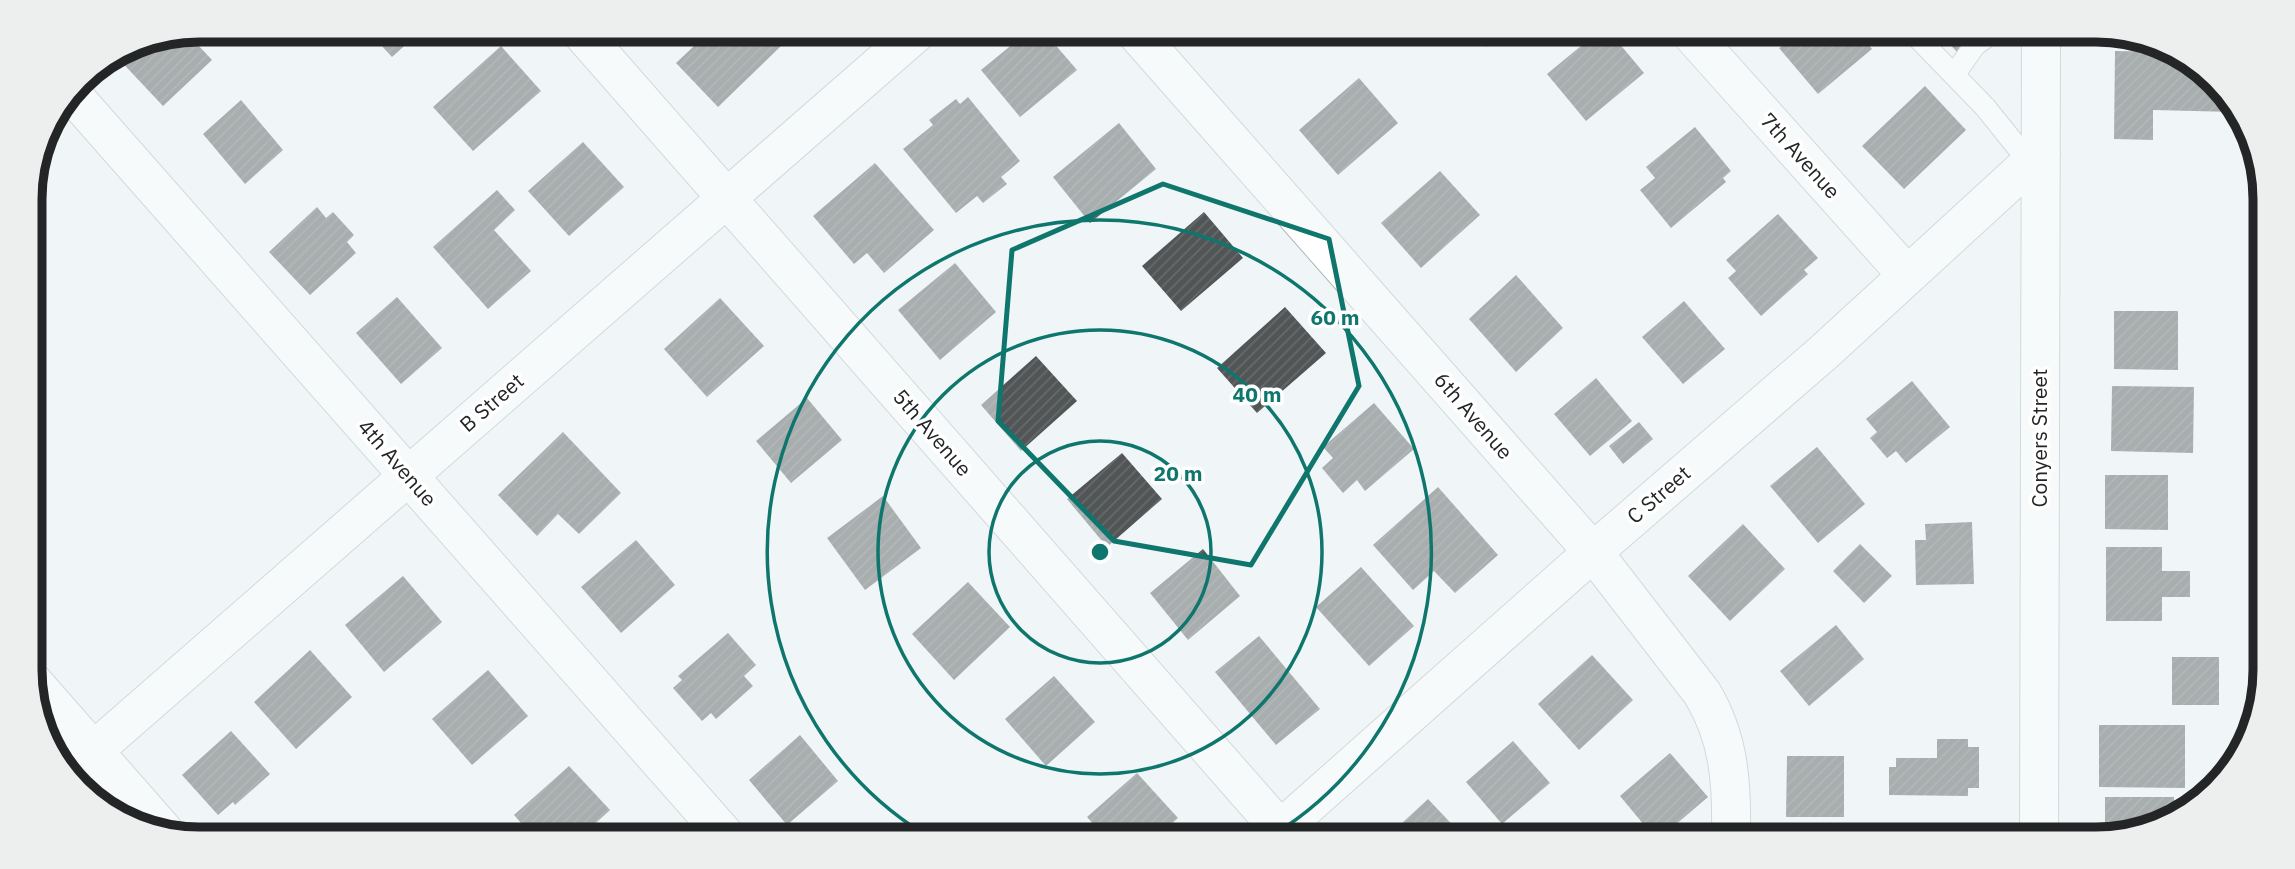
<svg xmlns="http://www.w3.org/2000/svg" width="2295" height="869" font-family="'IBM Plex Sans',sans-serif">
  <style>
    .building { fill: url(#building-hatch) }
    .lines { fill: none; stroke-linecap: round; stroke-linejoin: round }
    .service-casing { stroke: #b0b5b6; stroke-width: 23 }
    .minor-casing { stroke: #b0b5b6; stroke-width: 40 }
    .service { stroke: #fff; stroke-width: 21 }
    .minor { stroke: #fff; stroke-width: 38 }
    .marked { fill: none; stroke: #0f766e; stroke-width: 5; stroke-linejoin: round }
    .ring { fill: none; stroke: #0f766e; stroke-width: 3.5 }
    .labels { text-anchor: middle; stroke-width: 7; stroke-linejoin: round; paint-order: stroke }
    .street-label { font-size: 21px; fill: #242526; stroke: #fff }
    .rim { fill: none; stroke: #242526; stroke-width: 9 }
    .centre { fill: #0f766e; stroke: #fff; stroke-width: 3.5 }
    .ring-label { font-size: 21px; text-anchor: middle; font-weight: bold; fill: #0f766e; stroke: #fff; stroke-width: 7; stroke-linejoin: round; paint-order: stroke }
  </style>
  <defs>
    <pattern id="building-hatch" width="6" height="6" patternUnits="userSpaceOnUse" patternTransform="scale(1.75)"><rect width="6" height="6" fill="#515556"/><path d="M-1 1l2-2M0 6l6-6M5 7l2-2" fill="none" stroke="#676a6b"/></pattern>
  </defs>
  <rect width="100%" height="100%" fill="#f0f5f7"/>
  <path class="building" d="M368 31H421L392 57Z
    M186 32 212 60 163 106 115 55 135 42Z
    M709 32H767L781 46 718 107 676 63Z
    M1025 34H1046L1077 70 1020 117 981 70Z
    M1476 36H1499L1486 47Z
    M1593 36H1613L1644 73 1586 121 1547 74Z
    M1793 37H1863L1872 49 1818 94 1779 48Z
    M1944 38H1973L1957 52Z
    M501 46 541 91 473 151 433 107Z
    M2115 51 2170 52 2224 88 2234 112 2153 110V140L2114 139Z
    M1359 78 1398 123 1338 175 1299 130Z
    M1925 86 1966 130 1904 189 1862 146Z
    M968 97 1020 161 1001 177 1007 184 983 203 977 196 956 213 903 149 933 125 929 120 956 99 960 104Z
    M241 100 283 150 245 184 203 134Z
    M1119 123 1156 169 1090 223 1053 177Z
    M1695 127 1731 171 1723 178 1726 182 1671 228 1640 190 1655 178 1646 167Z
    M583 142 624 187 569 236 528 191Z
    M875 163 934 230 884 273 867 253 854 264 813 216Z
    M1440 171 1480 215 1421 268 1381 223Z
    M33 178 46 193 30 207V188Z
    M497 190 515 210 494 230 531 271 488 309 433 247Z
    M317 207 326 218 333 212 354 235 347 242 356 253 310 295 269 252Z
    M1204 212 1243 258 1181 311 1142 266Z
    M1778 214 1818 258 1804 270 1808 274 1761 316 1728 278 1736 271 1726 260Z
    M955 263 996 312 940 360 898 310Z
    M1516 275 1563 328 1516 372 1469 319Z
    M397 297 442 348 401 384 356 333Z
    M720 298 764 346 707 397 664 349Z
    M1684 301 1725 349 1683 384 1642 337Z
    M1285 307 1326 353 1257 413 1217 368Z
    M2114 311H2178V370L2114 369Z
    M1036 356 1077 401 1021 451 981 405Z
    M1596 378 1632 421 1590 456 1554 414Z
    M1912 381 1950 427 1906 463 1896 451 1887 458 1870 438 1877 432 1866 419Z
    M2112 386 2194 387 2193 453 2111 451Z
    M807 398 842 440 791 483 756 441Z
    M1374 403 1414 449 1365 491 1357 480 1343 493 1322 468 1333 458 1323 447Z
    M1639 422 1653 439 1623 464 1609 446Z
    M563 432 621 493 579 534 558 514 537 536 498 495Z
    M1817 447 1865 504 1818 543 1770 486Z
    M1122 453 1162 499 1107 547 1067 499Z
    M2105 475H2168V530L2105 529Z
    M1438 487 1498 555 1455 593 1434 571 1413 590 1373 545Z
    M883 496 921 548 865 590 827 538Z
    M1972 522 1974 584 1916 585 1915 540H1926L1925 524Z
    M1743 524 1785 569 1730 621 1688 576Z
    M636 540 675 585 621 633 581 587Z
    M1860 544 1892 576 1864 603 1833 571Z
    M2106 547H2162V571H2190V597H2162V621H2106Z
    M1203 549 1240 596 1188 640 1150 593Z
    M1361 567 1414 626 1369 666 1316 607Z
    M403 576 442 622 384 672 345 625Z
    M968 582 1010 627 954 680 912 634Z
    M1836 625 1864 659 1809 706 1780 671Z
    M728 633 756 665 744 676 753 686 716 719 711 713 702 721 673 688 682 680 678 676Z
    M1259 636 1320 709 1276 745 1215 672Z
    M310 650 352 697 296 749 254 702Z
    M1592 655 1633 700 1579 750 1538 704Z
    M2172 657H2219V705H2172Z
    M488 670 528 716 472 765 432 719Z
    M1054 676 1095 722 1046 766 1005 719Z
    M2099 725H2185V788L2099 787Z
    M231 731 270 774 235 805 233 802 218 815 182 775Z
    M800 735 838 781 787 825 749 780Z
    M1937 739H1968V747H1979V788H1968V796L1889 795V767H1896V758H1937Z
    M1513 741 1550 783 1502 824 1466 782Z
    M1670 753 1708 797 1661 837H1654L1620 796Z
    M1787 756H1844V817H1786Z
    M569 766 610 810 586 832H529L514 815Z
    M1137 773 1178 818 1159 835H1103L1087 817Z
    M2105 797H2174V814L2105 839Z
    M1428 799 1463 836H1388Z
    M887 825 895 834H877Z"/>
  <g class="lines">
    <g class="service-casing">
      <path id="service" d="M1918 38 1985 107 2030 163
        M1954 75 1975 45 1985 38"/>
    </g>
    <g class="minor-casing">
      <path id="minor" d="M580 31 1285 835
        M1137 34 1593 552 1702 693C1730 739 1732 785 1731 837
        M1694 37 1907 275
        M71 93 723 833
        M33 682 163 830
        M68 773 916 33
        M1274 835 1593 552 1823 353 2041 153
        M2039 839 2041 38"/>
    </g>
    <use href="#service" class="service"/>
    <use href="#minor" class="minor"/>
  </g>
  <path d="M0 0H2295V869H0ZM1163 184 1329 239 1359 386 1251 565 1114 541 998 421 1012 250Z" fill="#f0f5f7" fill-opacity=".55" fill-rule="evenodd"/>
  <path class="marked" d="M1163 184 1329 239 1359 386 1251 565 1114 541 998 421 1012 250Z"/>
  <g class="ring">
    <circle cx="1100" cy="552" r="111"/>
    <circle cx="1100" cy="552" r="222"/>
    <path d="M924 834A332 332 0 1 1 1273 835"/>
  </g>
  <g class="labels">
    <g class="street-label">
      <text transform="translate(1800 156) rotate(48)" y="7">7th Avenue</text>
      <text transform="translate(492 403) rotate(-41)" y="7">B Street</text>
      <text transform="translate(1473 416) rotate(49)" y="7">6th Avenue</text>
      <text transform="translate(932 433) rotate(49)" y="7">5th Avenue</text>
      <text transform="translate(2040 438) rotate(-90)" y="7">Conyers Street</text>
      <text transform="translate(397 463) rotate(49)" y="7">4th Avenue</text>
      <text transform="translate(1659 495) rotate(-41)" y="7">C Street</text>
    </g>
  </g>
  <path d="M0 0H2295V869H0ZM199 42H2096A157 157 0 0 1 2253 199V670A157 157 0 0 1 2096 827H199A157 157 0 0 1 42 670V199A157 157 0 0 1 199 42Z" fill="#edeeee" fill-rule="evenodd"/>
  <path class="rim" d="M199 42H2096A157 157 0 0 1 2253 199V670A157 157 0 0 1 2096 827H199A157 157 0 0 1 42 670V199A157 157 0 0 1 199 42Z"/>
  <circle cx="1100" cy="552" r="10" class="centre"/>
  <g class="ring-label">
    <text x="1335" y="325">60 m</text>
    <text x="1257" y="402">40 m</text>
    <text x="1178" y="481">20 m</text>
  </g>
</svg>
